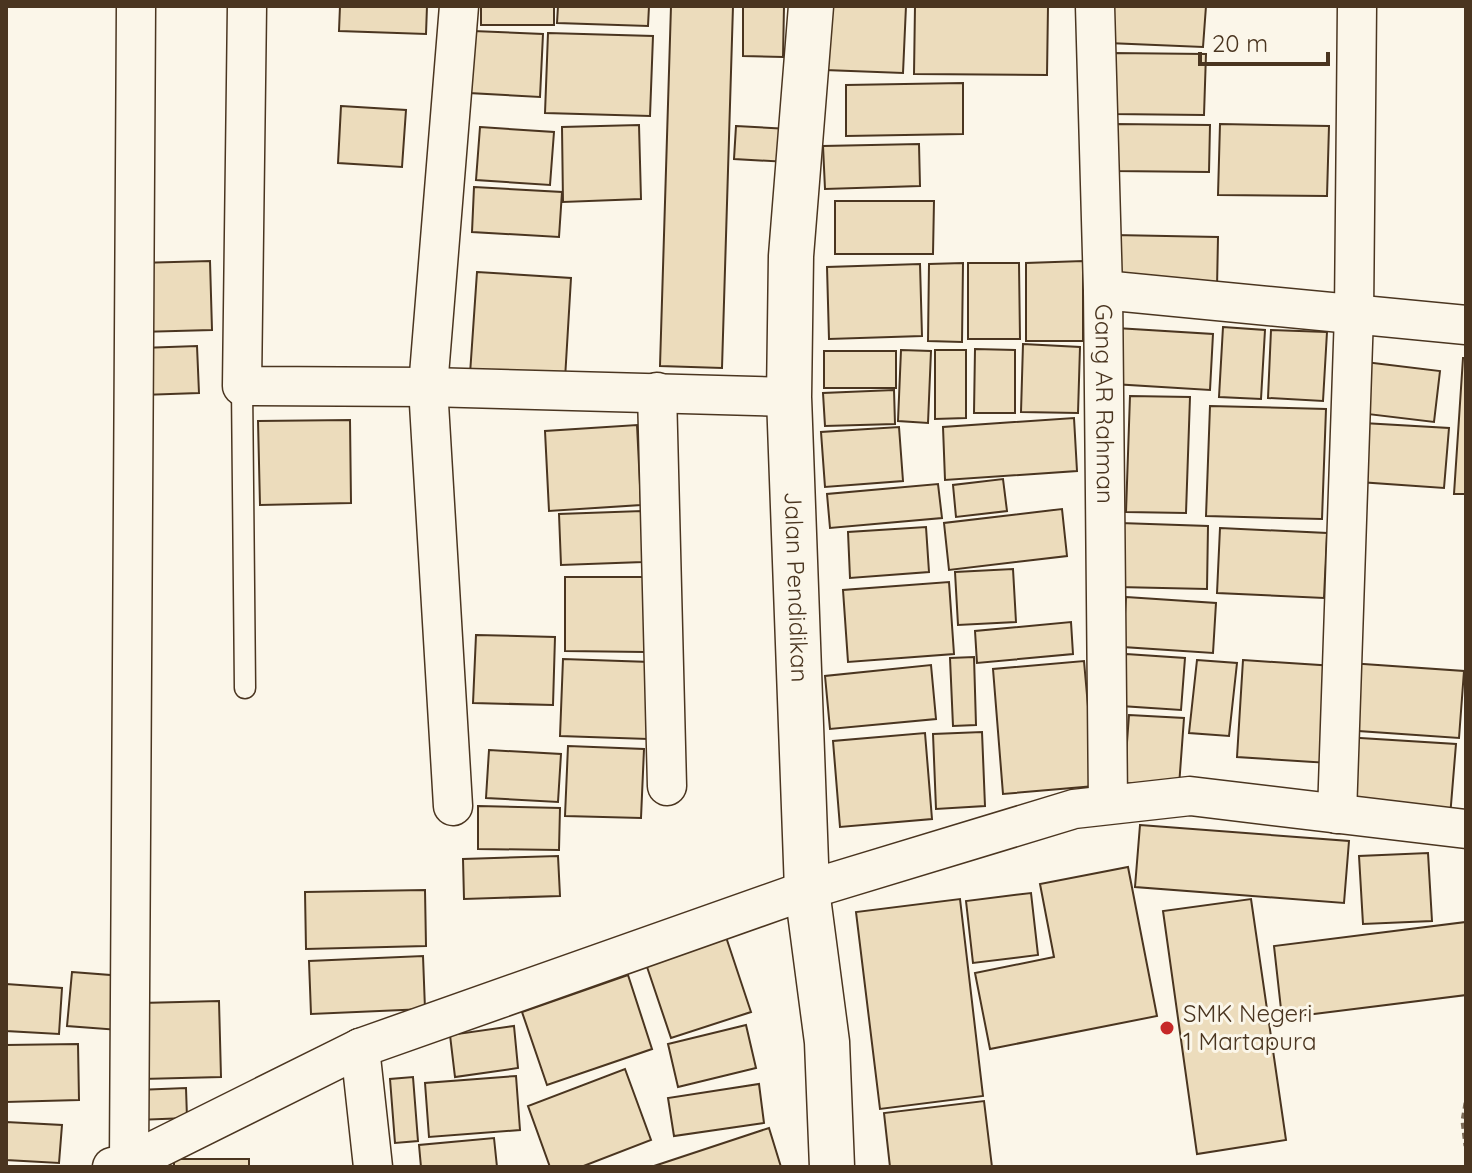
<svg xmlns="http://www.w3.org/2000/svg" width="1472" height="1173" font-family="Quicksand,sans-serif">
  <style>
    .building { fill: #ecdcbc; stroke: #4a3520; stroke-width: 2 }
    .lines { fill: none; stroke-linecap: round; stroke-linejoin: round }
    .lane-casing { stroke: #4a3520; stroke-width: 23 }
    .street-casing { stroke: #4a3520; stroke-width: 41 }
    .secondary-casing { stroke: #4a3520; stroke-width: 47 }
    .path { stroke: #7f6f5c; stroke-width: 5; stroke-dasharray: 6 4; stroke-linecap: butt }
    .lane { stroke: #fbf6e9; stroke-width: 20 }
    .street { stroke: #fbf6e9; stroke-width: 38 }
    .secondary { stroke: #fbf6e9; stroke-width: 44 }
    .poi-dot { fill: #c62828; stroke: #fbf6e9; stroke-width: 3 }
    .labels { text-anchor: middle; stroke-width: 6; stroke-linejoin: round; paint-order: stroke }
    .street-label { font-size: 24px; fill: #4a3520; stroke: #fbf6e9 }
    .poi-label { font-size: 24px; fill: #4a3520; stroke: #fbf6e9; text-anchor: start }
  </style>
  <rect width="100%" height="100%" fill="#fbf6e9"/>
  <path class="building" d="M340 6H427L426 34 339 31Z
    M481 6H554V25H481Z
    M558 6H649L648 26 557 23Z
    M671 6H733L722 368 660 366Z
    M743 6H784L783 57 743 56Z
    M828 6H906L903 73 825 70Z
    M915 6H1048L1047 75 914 74Z
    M1110 6H1206L1203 47 1108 43Z
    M473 31 543 34 540 97 469 93Z
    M548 33 653 36 650 116 545 113Z
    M1112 53 1206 54 1204 115 1111 114Z
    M963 83V134L846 136V85Z
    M341 106 406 110 402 167 338 163Z
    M1115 124 1210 125 1209 172 1113 171Z
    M1220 124 1329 126 1327 196 1218 195Z
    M639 125 641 199 563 202 562 127Z
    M736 126 789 129 788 162 734 159Z
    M480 127 554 132 550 185 476 180Z
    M919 144 920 186 825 189 823 146Z
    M474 187 562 192 559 237 472 232Z
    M835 201H934L933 254H835Z
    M1114 235 1218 237 1217 288 1113 285Z
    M210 261 212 330 139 332 138 263Z
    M1083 261V341H1026V263Z
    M963 263 962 342 928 341 929 264Z
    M968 263H1019L1020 339H968Z
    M920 264 922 336 829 339 827 267Z
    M477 272 571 278 565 379 470 374Z
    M1223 327 1265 330 1261 399 1219 397Z
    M1116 328 1213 334 1210 390 1113 384Z
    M1271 330 1327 332 1323 401 1268 398Z
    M1023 344 1080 347 1078 413 1021 412Z
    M197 346 199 393 142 395 141 348Z
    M975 349 1015 350V413H974Z
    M901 350 931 351 928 423 898 421Z
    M935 350H966V418L935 419Z
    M824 351H896V388H824Z
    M1463 358H1466V494H1454Z
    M1365 362 1440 371 1434 422 1359 413Z
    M894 390 895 424 825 426 823 393Z
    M1130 396 1190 397 1186 513 1126 512Z
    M1210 406 1326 409 1322 519 1206 516Z
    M1074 418 1077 471 945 480 943 427Z
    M350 420 351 503 260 505 258 421Z
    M1363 423 1449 428 1444 488 1359 482Z
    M637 425 641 505 549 511 545 431Z
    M899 427 903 481 825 487 821 432Z
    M1003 479 1007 511 956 517 953 485Z
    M938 484 942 518 830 528 827 494Z
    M1062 509 1067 556 949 570 944 523Z
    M642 511 643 562 561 565 559 514Z
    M1120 523 1208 526 1207 589 1118 587Z
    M926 527 929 572 850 578 848 532Z
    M1220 528 1327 533 1324 598 1217 593Z
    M1013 569 1016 622 958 625 955 572Z
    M565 577H646L645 652 565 651Z
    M949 582 954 654 848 662 843 590Z
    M1126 597 1216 603 1213 653 1123 647Z
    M1071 622 1073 654 977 663 975 631Z
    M476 635 555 637 553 705 473 703Z
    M1126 654 1185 658 1181 710 1121 706Z
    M974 657 976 725 953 726 950 658Z
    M563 659 650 662 648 739 560 736Z
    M1197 660 1237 663 1229 736 1189 733Z
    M1243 660 1335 666 1329 763 1237 757Z
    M1084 661 1095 786 1003 794 993 669Z
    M1349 663 1464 671 1459 738 1344 730Z
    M931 665 936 719 830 729 825 676Z
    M1129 715 1184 718 1179 786 1124 783Z
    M982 732 985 806 936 809 933 734Z
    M925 733 932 819 840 827 833 741Z
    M1344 737 1456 744 1450 817 1338 810Z
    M568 746 644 749 641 818 565 816Z
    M489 750 561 754 558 802 486 798Z
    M478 806 560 808 559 850 478 849Z
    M1140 825 1349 841 1344 903 1135 887Z
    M1428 853 1432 921 1363 924 1359 856Z
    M558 856 560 896 464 899 463 859Z
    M1128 867 1157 1016 990 1049 975 973 1054 957 1040 884Z
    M425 890 426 946 306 949 305 892Z
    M1031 893 1038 955 973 963 966 901Z
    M960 899 983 1096 880 1109 856 912Z
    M1251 899 1286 1140 1197 1154 1163 911Z
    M1466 922V995L1282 1018 1274 946Z
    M726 937 751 1012 671 1038 646 964Z
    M423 956 425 1009 311 1014 309 961Z
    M72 972 123 976 119 1030 67 1026Z
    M628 975 652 1049 547 1085 522 1012Z
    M6 984 62 988 59 1034 6 1031Z
    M219 1001 221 1077 142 1079 141 1003Z
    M746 1025 756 1068 678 1087 668 1044Z
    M514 1026 518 1068 455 1077 450 1035Z
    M78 1044 79 1100 6 1102V1045Z
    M625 1069 651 1140 581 1167H550L528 1106Z
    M516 1076 520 1130 429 1137 425 1083Z
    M413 1077 418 1141 395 1143 390 1079Z
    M759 1084 764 1123 674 1136 668 1098Z
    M186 1088 187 1118 137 1120V1090Z
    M984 1101 992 1167H890L884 1113Z
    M6 1122 62 1125 59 1163 6 1160Z
    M769 1128 781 1167H651Z
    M494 1138 497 1167H421L419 1145Z
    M174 1159H249V1167H174Z"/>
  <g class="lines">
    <g class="lane-casing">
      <path id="lane" d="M242 386 245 688"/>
    </g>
    <g class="street-casing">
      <g id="street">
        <path d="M247 6 242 386 428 387 789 397"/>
        <path id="s1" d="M1095 6 1103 290 1108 803"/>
        <path d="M1103 290 1466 325"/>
        <path d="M657 392 667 786"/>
        <path d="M453 806 428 387 459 6"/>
        <path d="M1337 814 1354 314 1357 6"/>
        <path d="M360 1048 373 1167"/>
        <path d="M129 1163 136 6"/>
        <path d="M112 1167 129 1163 360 1048 807 890 1074 809 1190 796 1466 829"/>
      </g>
    </g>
    <g class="secondary-casing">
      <g id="secondary">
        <path id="s2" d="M811 6 791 256 789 397 807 890 827 1042 832 1167"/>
      </g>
    </g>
    <path class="path" d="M1466 1103 1463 1121 1466 1146"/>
    <use href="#lane" class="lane"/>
    <use href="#street" class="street"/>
    <use href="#secondary" class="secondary"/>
  </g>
  <circle class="poi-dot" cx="1167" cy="1028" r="8"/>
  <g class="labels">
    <g class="street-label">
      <text dy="8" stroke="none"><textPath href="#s1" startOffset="398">Gang AR Rahman</textPath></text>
      <text dy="8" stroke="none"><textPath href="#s2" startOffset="582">Jalan Pendidikan</textPath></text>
    </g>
    <g class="poi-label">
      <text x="1183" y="1022">SMK Negeri<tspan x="1183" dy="28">1 Martapura</tspan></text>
    </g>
  </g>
  <rect width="1472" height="1173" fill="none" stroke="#4a3520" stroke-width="16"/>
  <path d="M1200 52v12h128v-12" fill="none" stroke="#4a3520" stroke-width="4"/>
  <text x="1212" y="52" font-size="24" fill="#4a3520" stroke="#fbf6e9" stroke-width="6" paint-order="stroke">20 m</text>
</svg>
